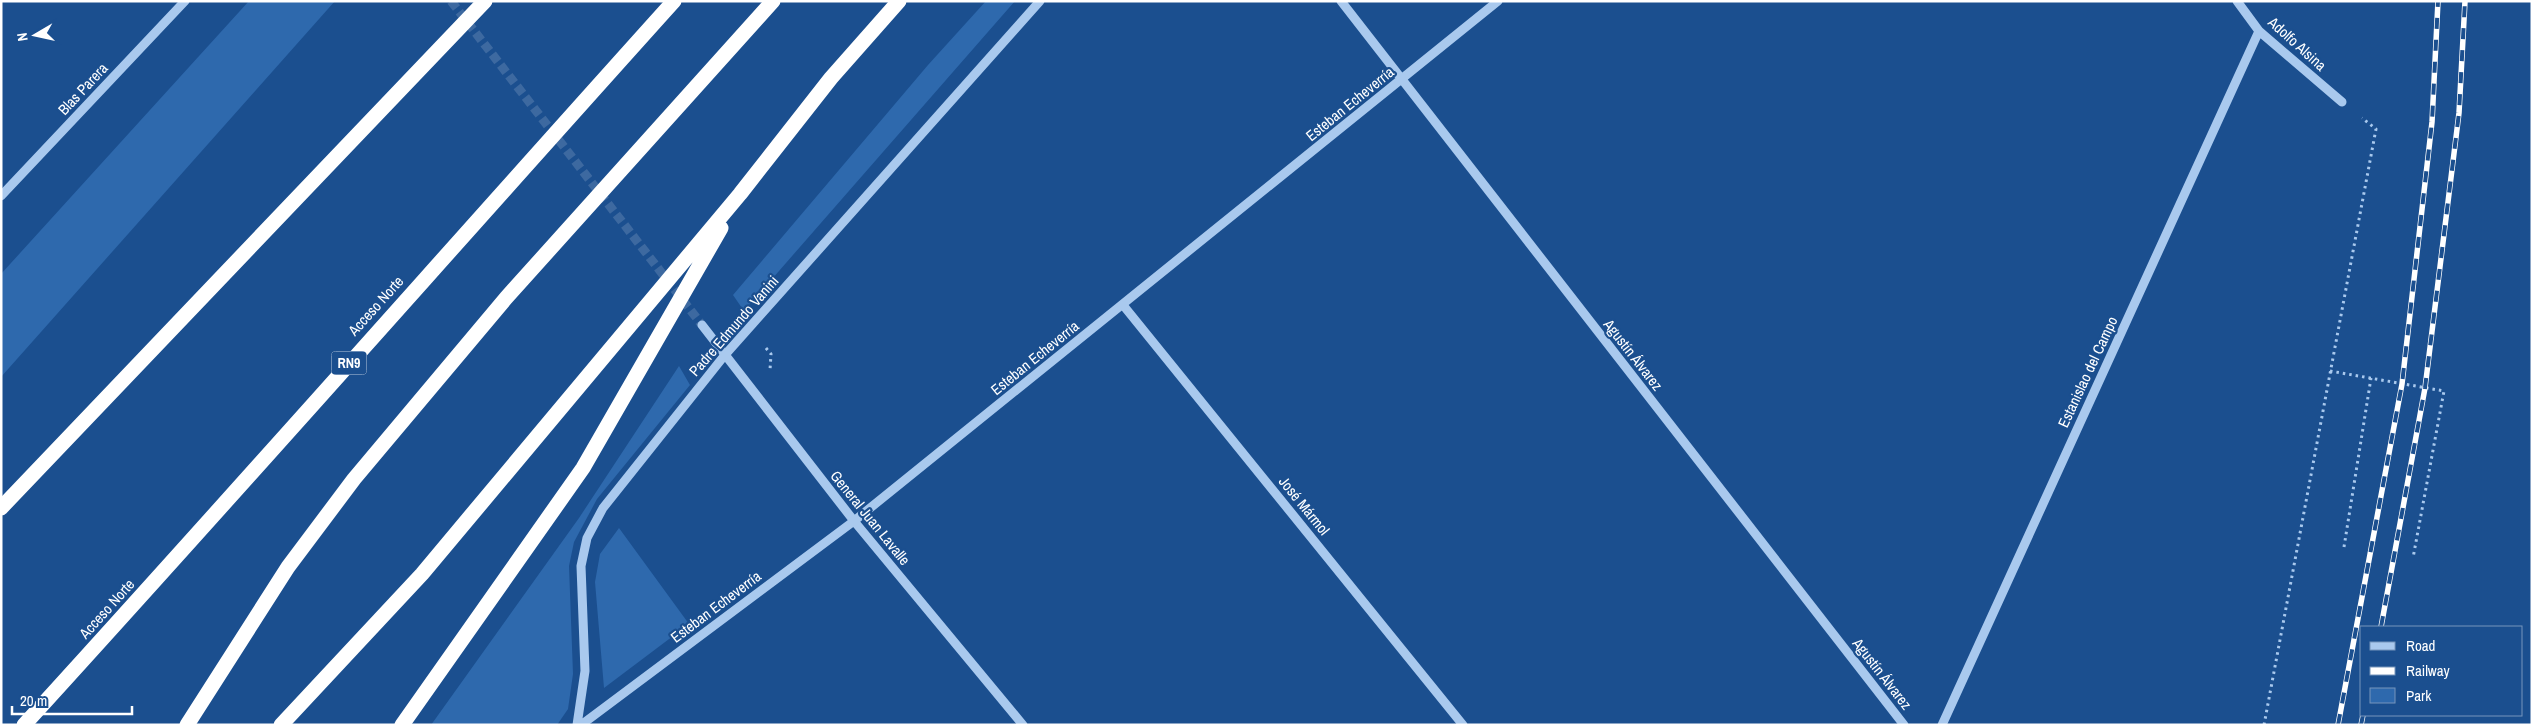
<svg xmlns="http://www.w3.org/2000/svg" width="2533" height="726" font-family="'Archivo Narrow',sans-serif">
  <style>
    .green { fill: #2e69ad }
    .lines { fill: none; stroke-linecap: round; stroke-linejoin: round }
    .minor-tunnel { stroke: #3d69a0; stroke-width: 9; stroke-dasharray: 9 4.5; stroke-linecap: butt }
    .path { stroke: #a9c9ee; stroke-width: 3; stroke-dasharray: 2.5 4; stroke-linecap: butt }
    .minor { stroke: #a9c9ee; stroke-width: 9 }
    .highway { stroke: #fff; stroke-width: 15 }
    .rail-casing { stroke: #fff; stroke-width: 5.5 }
    .rail { stroke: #1b4f8f; stroke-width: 4; stroke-dasharray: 11; stroke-linecap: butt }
    .labels { text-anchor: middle; stroke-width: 4.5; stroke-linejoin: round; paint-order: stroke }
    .shield { fill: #1b4f8f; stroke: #bbcadd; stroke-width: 1 }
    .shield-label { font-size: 14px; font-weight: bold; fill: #fff }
    .street-label { font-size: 15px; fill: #fff; stroke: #1b4f8f }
  </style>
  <rect width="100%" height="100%" fill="#1b4f8f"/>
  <path class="green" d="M249 1H335L1 377V274Z
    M986 1H1015L744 311 733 295 928 65Z
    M679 366 690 385 597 499 574 542 569 566 573 674 568 709 557 725H431L579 518Z
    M619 528 689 624 604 688 595 582 600 554Z"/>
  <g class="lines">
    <path class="minor-tunnel" d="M451 1 702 325"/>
    <path class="path" d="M766 348 771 354 770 370
      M2330 371 2444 391 2413 558
      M2344 547 2371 378
      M2264 725 2376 129 2362 118"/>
    <path class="minor" d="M1341 1 1904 725
      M2237 1 2259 31 2342 102
      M1 196 185 1
      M1123 305 1463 725
      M702 325 854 521 1023 725
      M577 725 585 671 581 566 587 538 603 508 724 356 1040 1
      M581 725 854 521 1498 1
      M1942 725 2259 31"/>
    <path class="highway" d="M1 508 485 1
      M24 725C243 485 457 242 674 1
      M187 725 288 567 354 479 506 298 773 1
      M281 725 422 574 740 194 831 78 899 1
      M402 725 583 468 721 228"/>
    <g class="rail-casing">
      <path id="rail" d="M2381 627 2425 388 2459 113 2465 1
        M2338 725 2402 384 2432 122 2438 1
        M2361 725 2363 715"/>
    </g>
    <use href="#rail" class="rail"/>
  </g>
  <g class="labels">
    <rect class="shield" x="331.5" y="351.5" width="35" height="23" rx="4"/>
    <g class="shield-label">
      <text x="349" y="368">RN9</text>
    </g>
    <g class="street-label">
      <text transform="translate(2297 44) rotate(42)" y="5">Adolfo Alsina</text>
      <text transform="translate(83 89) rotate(-47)" y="5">Blas Parera</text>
      <text transform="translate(1350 104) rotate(-39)" y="5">Esteban Echeverría</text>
      <text transform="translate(376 306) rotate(-48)" y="5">Acceso Norte</text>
      <text transform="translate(734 326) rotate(-49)" y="5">Padre Edmundo Vanini</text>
      <text transform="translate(1633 355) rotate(52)" y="5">Agustín Álvarez</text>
      <text transform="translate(1035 358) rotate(-39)" y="5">Esteban Echeverría</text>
      <text transform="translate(2088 372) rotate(-65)" y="5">Estanislao del Campo</text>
      <text transform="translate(1304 506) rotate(51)" y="5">José Mármol</text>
      <text transform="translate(870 518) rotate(51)" y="5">General Juan Lavalle</text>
      <text transform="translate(716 607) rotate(-37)" y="5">Esteban Echeverría</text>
      <text transform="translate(107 609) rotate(-48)" y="5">Acceso Norte</text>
      <text transform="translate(1882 674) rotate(52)" y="5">Agustín Álvarez</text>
    </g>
  </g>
  <rect width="2533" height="726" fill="none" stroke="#ffffff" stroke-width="5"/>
  <rect x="2360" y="626" width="162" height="90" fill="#1b4f8f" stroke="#7695bc"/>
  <rect x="2370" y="642" width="25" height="8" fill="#a9c9ee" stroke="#7695bc"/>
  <text x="2406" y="651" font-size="15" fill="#ffffff">Road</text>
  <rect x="2370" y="667" width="25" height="8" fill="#ffffff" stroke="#7695bc"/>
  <text x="2406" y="676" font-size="15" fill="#ffffff">Railway</text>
  <rect x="2370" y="688" width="25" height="15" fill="#2e69ad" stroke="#7695bc"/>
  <text x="2406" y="701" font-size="15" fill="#ffffff">Park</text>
  <g transform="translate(35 35) rotate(261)" stroke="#1b4f8f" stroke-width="4" paint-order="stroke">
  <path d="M0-4L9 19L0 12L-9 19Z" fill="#ffffff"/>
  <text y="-8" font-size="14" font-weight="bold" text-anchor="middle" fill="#ffffff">N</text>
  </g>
  <path d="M12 706v8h120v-8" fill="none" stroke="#ffffff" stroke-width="2.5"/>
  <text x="20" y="706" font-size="15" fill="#ffffff" stroke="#1b4f8f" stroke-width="4" paint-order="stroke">20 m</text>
</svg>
